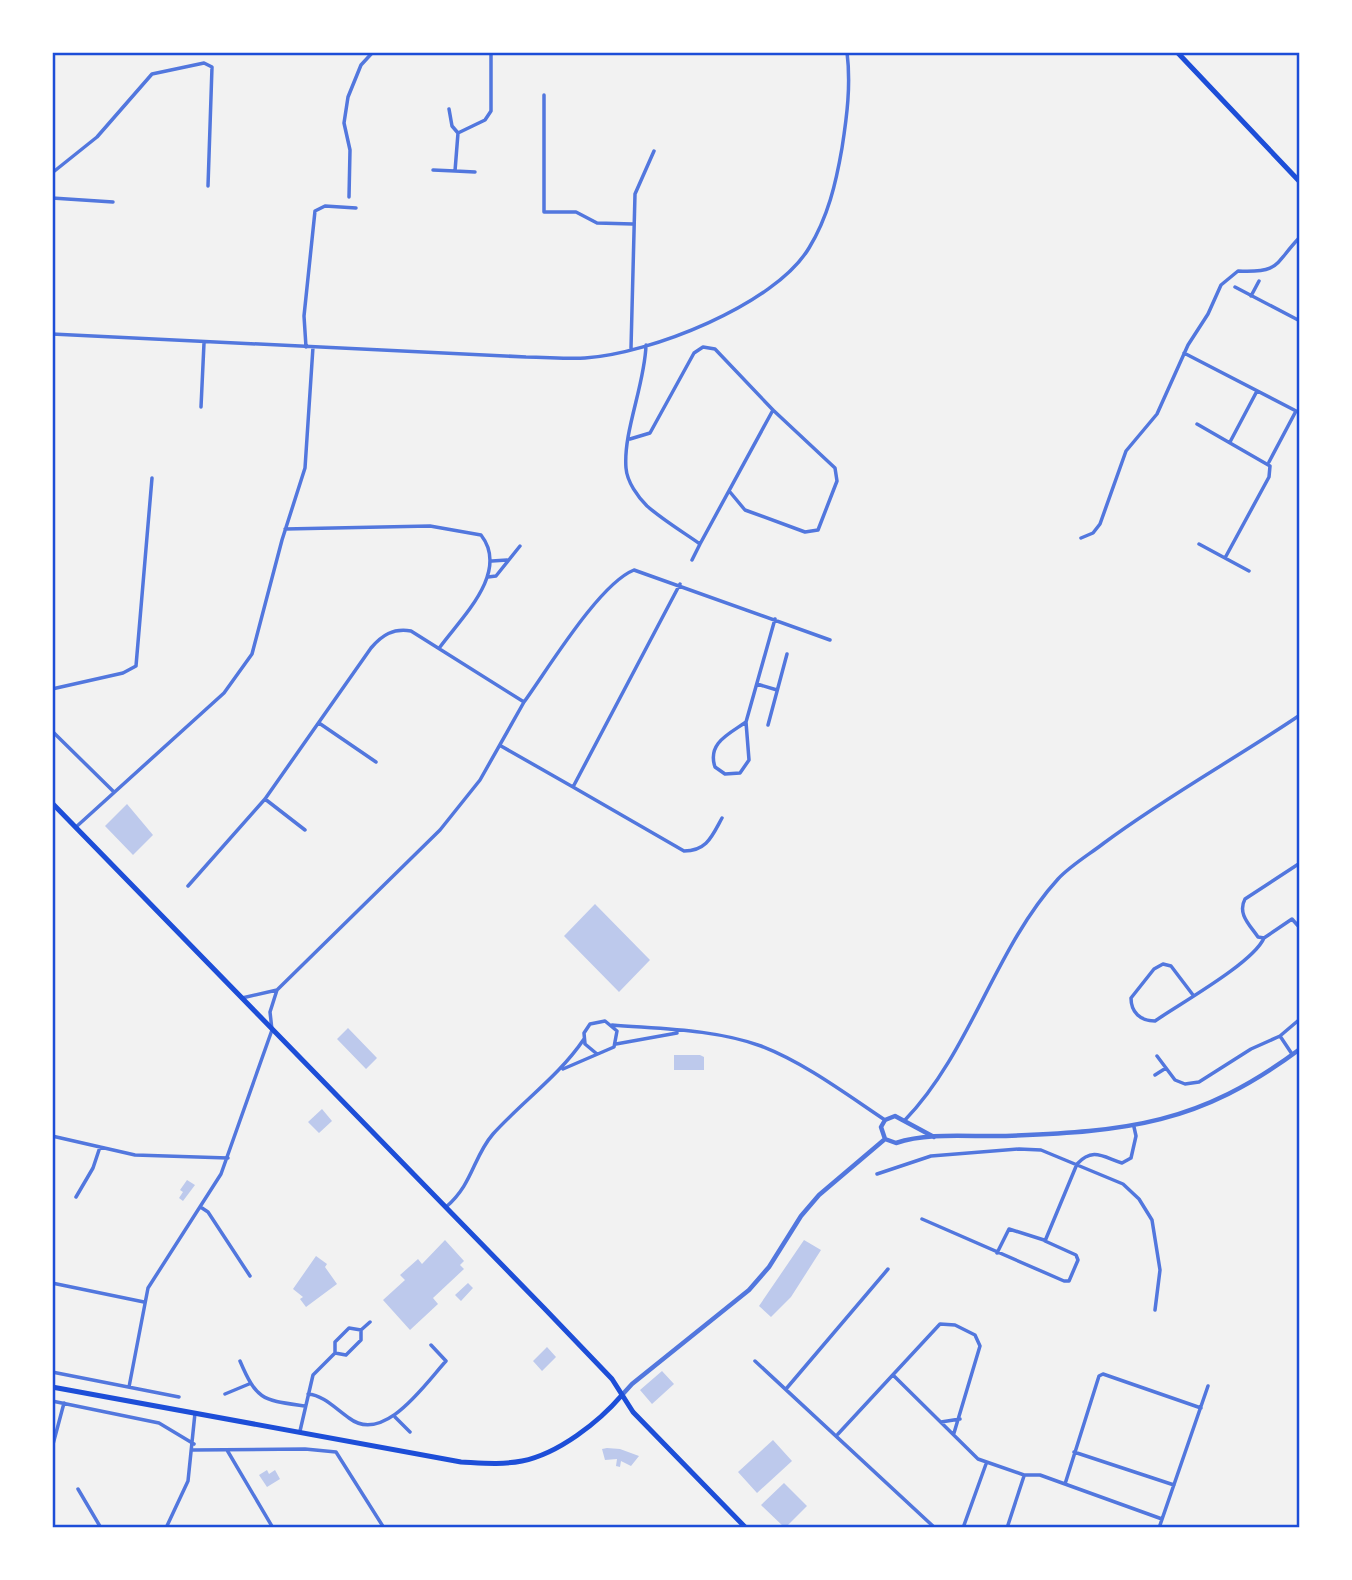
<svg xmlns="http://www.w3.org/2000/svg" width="1352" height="1580" font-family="'Libre Baskerville',serif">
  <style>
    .building { fill: #bdc9ec }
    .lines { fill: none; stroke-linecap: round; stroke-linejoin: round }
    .minor { stroke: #5277de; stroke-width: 3.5 }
    .tertiary { stroke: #5277de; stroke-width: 4.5 }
    .secondary { stroke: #1d4ed8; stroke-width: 5 }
    .neatline { fill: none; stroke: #1d4ed8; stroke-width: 2.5 }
  </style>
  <rect width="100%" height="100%" fill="#f2f2f2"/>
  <path class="building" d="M127 804 153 835 133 855 105 826Z
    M595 904 650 960 619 992 564 936Z
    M348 1028 377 1058 366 1069 337 1039Z
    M674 1055H700L704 1057V1070H674Z
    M322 1109 332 1121 319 1133 308 1122Z
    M187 1180 195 1185 183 1201 179 1198 183 1192 180 1190Z
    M445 1240 464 1261 460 1265 464 1269 433 1298 438 1304 410 1330 383 1300 405 1280 400 1275 418 1259 422 1264Z
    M804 1240 821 1250 791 1297 771 1317 759 1306Z
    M316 1256 327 1264 325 1267 337 1284 306 1307 300 1299 303 1297 293 1289Z
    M468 1283 473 1288 461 1301 455 1295Z
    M547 1347 556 1357 542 1371 533 1361Z
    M662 1371 674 1384 652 1404 640 1390Z
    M773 1440 792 1461 757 1493 738 1472Z
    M607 1448 620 1449 639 1456 631 1466 621 1461 620 1467 616 1466 617 1459 605 1460 602 1449Z
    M267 1470 269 1474 275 1470 280 1479 267 1487 259 1475Z
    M784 1483 807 1506 785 1528 761 1505Z"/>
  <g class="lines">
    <path class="minor" d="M544 95V212H576L597 223 633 224
      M449 109 452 126 458 133
      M433 170 455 171
      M475 172 455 171 458 133 485 120 491 111V52
      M52 173 97 137 152 74 204 63 212 67 208 186
      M349 197 350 150 344 123 348 97 361 65 373 52
      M52 198 113 202
      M1235 287 1300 321
      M1251 296 1259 281
      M52 334 526 357C546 357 566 359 585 358 649 354 775 305 809 248 828 217 836 183 842 148 847 116 851 85 847 52
      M306 347 304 316 315 211 325 206 356 208
      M631 348 635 194 654 151
      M1184 353 1300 413
      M201 407 204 343
      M1197 424 1270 466 1269 477 1225 558
      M630 439 650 433 694 353 703 347 715 349 773 410 700 544C683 532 663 520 647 506 638 497 627 482 626 468 623 432 645 384 646 345
      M1230 442 1257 391
      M1269 462 1296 411
      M730 492 745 510 805 532 818 530 837 481 835 468 773 410
      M285 529 430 526 481 535C510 572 462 617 440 647
      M1081 538 1093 533 1100 524 1126 451 1157 414 1188 345 1208 314 1221 285 1238 271C1281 273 1274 264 1300 237
      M1199 544 1249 571
      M692 560 700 544
      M492 561 507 560
      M488 577 496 576 520 546
      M757 684 777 690
      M52 689 123 673 136 666 152 478
      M524 702C548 669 599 584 634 570L830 640
      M746 722C729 734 707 743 715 767L725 774 740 773 749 760 746 722 775 619
      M319 723 376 762
      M768 725 787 654
      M52 731 114 792
      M501 746 573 787 680 584
      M573 787 684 851C707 851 712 836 722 818
      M265 799 305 830
      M76 827 224 693 252 654 282 540 305 468 313 347
      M1300 863 1245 899C1237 914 1250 925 1258 937L1264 938 1292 919 1300 928
      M1193 995 1171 966 1163 964 1154 969 1131 998C1131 1012 1140 1021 1155 1021 1181 1003 1253 963 1264 938
      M242 998 277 990
      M612 1025C661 1029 714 1029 761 1046 805 1063 846 1094 885 1120
      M616 1044 677 1033
      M1292 1054 1280 1036 1300 1019
      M1157 1056 1175 1080 1185 1084 1199 1082 1251 1049 1280 1036
      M563 1069 614 1047 617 1031 605 1021 590 1024 584 1033 585 1044 597 1054
      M1155 1075 1166 1068
      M905 1120C970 1053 995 948 1058 879 1071 865 1090 854 1104 843 1167 796 1235 759 1300 715
      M52 1136 135 1155 228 1158
      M877 1174 931 1156 1019 1149 1041 1150 1123 1184 1139 1199 1152 1220 1160 1270 1155 1310
      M76 1197 93 1168 100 1147
      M446 1207C473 1184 473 1157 493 1134 523 1101 559 1076 584 1039
      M202 1208 208 1212 250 1276
      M922 1219 1064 1281H1069L1078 1260 1076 1255 1045 1241 1077 1164C1093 1147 1103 1157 1122 1163L1131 1158 1136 1136 1134 1127
      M997 1253 1009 1229 1044 1240
      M52 1283 144 1302
      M361 1330 349 1328 335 1342V1353L346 1355 361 1340V1330L370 1322
      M240 1361C257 1401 263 1400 305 1406
      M755 1361 935 1528
      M52 1372 179 1397
      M893 1375 978 1459 1024 1475H1040L1162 1519
      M129 1387 148 1288 221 1174 272 1030 270 1012 277 990 440 830 480 780 524 702 411 631C393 628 382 635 371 648L265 799 188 886
      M786 1389 888 1269
      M225 1394 249 1384
      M308 1394C323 1395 336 1409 349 1418 384 1445 425 1384 446 1361L431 1345
      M52 1401 159 1423 194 1444
      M395 1417 410 1432
      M941 1422 960 1419
      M300 1431 313 1375 335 1353
      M838 1434 940 1324 955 1325 975 1335 980 1346 954 1433
      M52 1448 64 1403
      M193 1450 305 1449 336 1452 384 1528
      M227 1450 273 1528
      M1074 1452 1174 1485
      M1065 1484 1099 1376 1103 1374 1201 1408
      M78 1489 101 1528
      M166 1528 188 1481 195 1413
      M963 1528 986 1464
      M1007 1528 1024 1476
      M1159 1528 1208 1386"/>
    <path class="tertiary" d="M934 1137 895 1116 885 1120 881 1127 885 1139 896 1143C929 1132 969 1137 1006 1136 1128 1131 1198 1125 1300 1049
      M622 1395 632 1384 749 1290 769 1267 801 1216 819 1195 885 1139"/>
    <path class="secondary" d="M1177 52 1300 182
      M52 803 544 1308 612 1379 633 1412 746 1528
      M52 1387 461 1462C482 1463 501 1465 522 1461 558 1454 599 1422 622 1395"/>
  </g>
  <rect width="1352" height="1580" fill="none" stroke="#ffffff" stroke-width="108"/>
  <rect x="54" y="54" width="1244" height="1472" class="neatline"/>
</svg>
